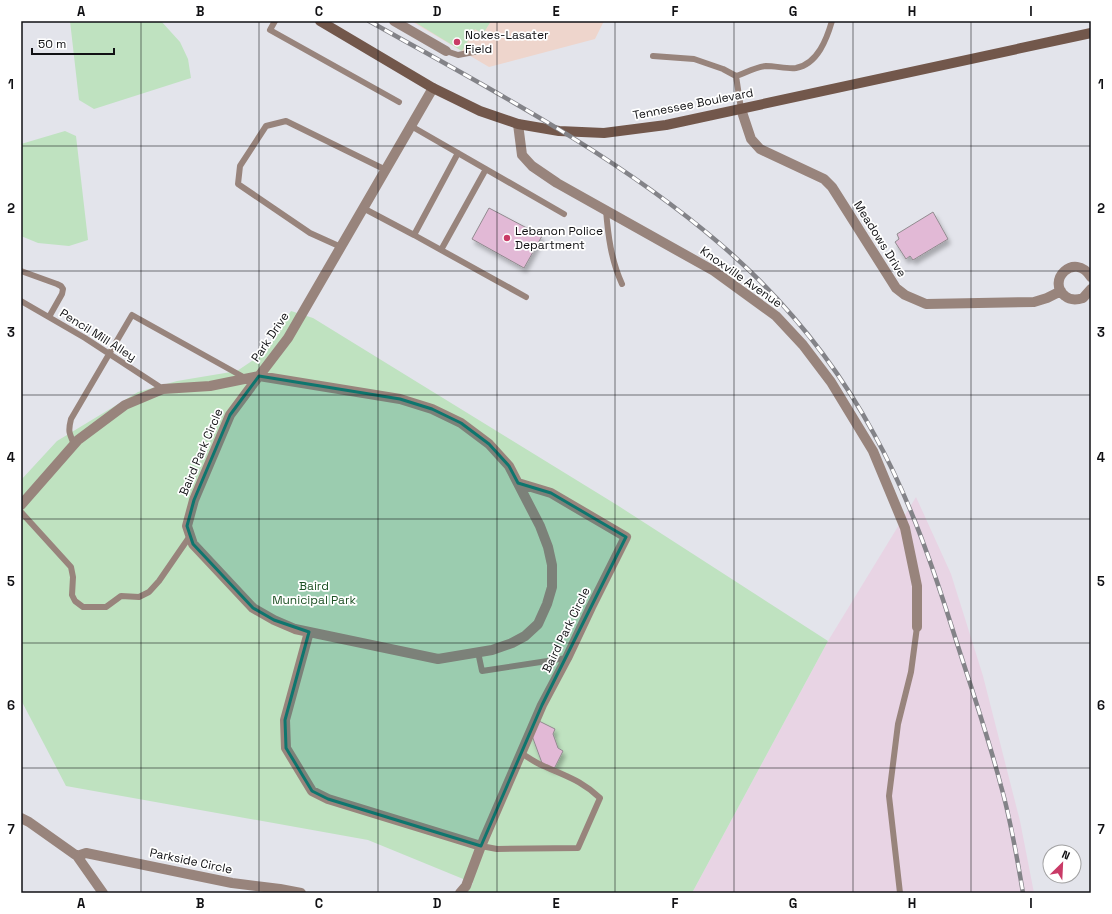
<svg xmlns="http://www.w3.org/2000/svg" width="1112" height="914" font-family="'Space Grotesk',sans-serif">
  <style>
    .industrial { fill: #e8d4e4 }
    .education { fill: #eed5cc }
    .green { fill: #bfe2c0 }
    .building { fill: #e2b9d6; stroke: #918b8f; filter: url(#shadow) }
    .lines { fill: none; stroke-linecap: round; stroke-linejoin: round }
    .lane { stroke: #98847c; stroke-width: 6 }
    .street { stroke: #98847c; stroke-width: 10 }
    .secondary { stroke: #72574b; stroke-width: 10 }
    .rail-casing { stroke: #838388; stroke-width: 4.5 }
    .rail { stroke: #fff; stroke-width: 3; stroke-dasharray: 9; stroke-linecap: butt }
    .marked { fill: #0f766e; fill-opacity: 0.2; stroke: #0f766e; stroke-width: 3; stroke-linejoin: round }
    .grid { fill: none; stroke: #111114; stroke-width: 1; stroke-opacity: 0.55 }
    .poi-dot { fill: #c93b67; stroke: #fff; stroke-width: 1.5 }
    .labels { text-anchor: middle; stroke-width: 3.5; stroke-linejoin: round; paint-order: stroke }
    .poi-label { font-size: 12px; fill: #111114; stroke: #fff; text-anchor: start }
    .street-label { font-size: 12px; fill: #111114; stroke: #fff }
    .park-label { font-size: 12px; fill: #1e5124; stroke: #fff }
    .neatline { fill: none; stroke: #111114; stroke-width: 1.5 }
    .grid-label { font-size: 13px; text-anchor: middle; font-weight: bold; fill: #111114 }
  </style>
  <defs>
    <filter id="shadow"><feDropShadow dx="2.5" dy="4.5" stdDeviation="2" flood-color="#0004"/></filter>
  </defs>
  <rect width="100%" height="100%" fill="#e3e4eb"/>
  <path class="industrial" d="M916 497 951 574 983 676 1020 821 1034 893H692L828 641Z"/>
  <path class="education" d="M411 21H604L595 39 489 67Z"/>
  <path class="green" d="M70 21H161L180 42 188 59 191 78 94 109 79 100Z
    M413 21H491L483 34 475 29 462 51Z
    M65 131 76 136 88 240 69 246 38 243 21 236V144Z
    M291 311 313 318 617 505 828 641 692 893H467L473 883 368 840 66 786 21 700V668L22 663 21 661V480L57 441 138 392 177 381 237 371 264 353Z"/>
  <path class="building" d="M489 208 542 236 524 268 472 239Z
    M933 212 948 239 913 260 910 256 906 259 895 242 899 239 897 234Z
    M537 720 555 729 553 734 558 748 563 751 554 769 542 763 531 733Z"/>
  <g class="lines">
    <path class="lane" d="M275 21 270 30 399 102
      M446 51 458 55 479 51
      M653 56 694 59 723 69 736 76 741 109
      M736 76C745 73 756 67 766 66 776 66 787 69 796 68 818 64 827 38 832 21
      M411 126 564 214
      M363 208 414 235 458 153
      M606 210C608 235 611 260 622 284
      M414 235 526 297
      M341 247 310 233 238 184 240 166 266 126 286 121 386 170
      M441 250 486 169
      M21 271 57 284 61 286 63 289 62 294 49 317
      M21 301 85 338 163 389
      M74 444C69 433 68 431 71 419L132 315 247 379
      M21 512 71 567 73 577 72 595 75 601 83 607H106L121 596 139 597 149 592 159 581 190 536
      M478 652 482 671 567 658
      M481 846 497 849 578 848 600 798C582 781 568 777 546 767 537 764 529 758 521 753
      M900 893 889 796 898 724 911 672 917 627"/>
    <path class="street" d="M394 21 446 51
      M741 109 751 139 760 149 824 179 832 187 896 288 905 295 926 304 1034 302 1047 298 1061 291
      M518 124 522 155 532 166 557 183 714 271 776 316 803 345 831 382 873 451 905 528 917 586V627
      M1091 277C1074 251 1046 281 1065 296 1071 301 1077 300 1083 298L1091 289
      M259 376 400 399 432 409 461 423 489 444 509 466 540 526 548 547 552 565V587L547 604 538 624 525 636 512 643 492 650 438 659 295 629 274 620 253 608 193 544 187 526 194 500 230 415Z
      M21 505 78 440 125 405 163 389 210 386 259 376 288 338 433 88
      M309 632 285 720 286 748 312 791 328 799 481 846
      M21 818 29 822 77 856 103 893
      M77 856 86 853 232 883 280 889 301 893
      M460 893 466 886 481 846 542 705 567 658 591 607 626 537 551 493 518 483"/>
    <path class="secondary" d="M320 21 433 88 480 111 518 124 559 131 604 133 666 125 1091 33"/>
    <g class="rail-casing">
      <path id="rail" d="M369 21C488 88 615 154 719 243 781 296 835 362 874 434 910 499 933 567 955 637 971 687 988 736 1001 786 1011 821 1017 857 1023 893"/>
    </g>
    <use href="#rail" class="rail"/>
  </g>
  <path class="marked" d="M259 376 400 399 432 409 461 423 489 444 509 466 518 483 551 493 626 537 542 705 481 846 328 799 312 791 286 748 285 720 309 632 274 620 253 608 193 544 187 526 194 500 230 415Z"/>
  <path class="grid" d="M141 21V893M259 21V893M378 21V893M497 21V893M615 21V893M734 21V893M853 21V893M971 21V893M21 146H1091M21 271H1091M21 395H1091M21 519H1091M21 643H1091M21 768H1091"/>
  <g class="poi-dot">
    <circle cx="457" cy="42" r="4"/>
    <circle cx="507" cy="238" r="4"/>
  </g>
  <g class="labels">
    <g class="poi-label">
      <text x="465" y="39">Nokes-Lasater<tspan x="465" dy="14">Field</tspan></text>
      <text x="515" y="235">Lebanon Police<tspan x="515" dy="14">Department</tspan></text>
    </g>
    <g class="street-label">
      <text transform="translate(693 104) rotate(-11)" y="4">Tennessee Boulevard</text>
      <text transform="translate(880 239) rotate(58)" y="4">Meadows Drive</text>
      <text transform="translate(741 277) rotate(35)" y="4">Knoxville Avenue</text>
      <text transform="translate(98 335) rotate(32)" y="4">Pencil Mill Alley</text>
      <text transform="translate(270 337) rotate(-56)" y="4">Park Drive</text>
      <text transform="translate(201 452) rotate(-67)" y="4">Baird Park Circle</text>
      <text transform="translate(566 630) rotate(-64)" y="4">Baird Park Circle</text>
      <text transform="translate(191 861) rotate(12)" y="4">Parkside Circle</text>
    </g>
    <g class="park-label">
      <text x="314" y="590">Baird<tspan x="314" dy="14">Municipal Park</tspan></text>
    </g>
  </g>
  <rect width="1112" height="914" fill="none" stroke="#ffffff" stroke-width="44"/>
  <g transform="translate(1062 864) rotate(24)"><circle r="19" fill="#ffffff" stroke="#a0a0a1"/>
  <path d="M0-3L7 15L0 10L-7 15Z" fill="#c93b67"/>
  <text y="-6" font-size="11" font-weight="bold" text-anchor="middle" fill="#111114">N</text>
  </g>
  <path d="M32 48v6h82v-6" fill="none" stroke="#111114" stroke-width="2"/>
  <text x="38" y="48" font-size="12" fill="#111114" stroke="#ffffff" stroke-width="3" paint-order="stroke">50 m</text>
  <rect x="22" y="22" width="1068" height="870" class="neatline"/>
  <g class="grid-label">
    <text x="81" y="16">A</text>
    <text x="200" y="16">B</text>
    <text x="319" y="16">C</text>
    <text x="437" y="16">D</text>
    <text x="556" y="16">E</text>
    <text x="675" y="16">F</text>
    <text x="793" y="16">G</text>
    <text x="912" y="16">H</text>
    <text x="1031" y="16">I</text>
    <text x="11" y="89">1</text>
    <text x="1101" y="89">1</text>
    <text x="11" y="213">2</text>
    <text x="1101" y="213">2</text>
    <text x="11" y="337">3</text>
    <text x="1101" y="337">3</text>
    <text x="11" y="462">4</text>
    <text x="1101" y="462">4</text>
    <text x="11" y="586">5</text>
    <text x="1101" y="586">5</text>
    <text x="11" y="710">6</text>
    <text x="1101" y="710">6</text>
    <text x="11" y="834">7</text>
    <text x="1101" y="834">7</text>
    <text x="81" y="908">A</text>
    <text x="200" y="908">B</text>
    <text x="319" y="908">C</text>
    <text x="437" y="908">D</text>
    <text x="556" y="908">E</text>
    <text x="675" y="908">F</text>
    <text x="793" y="908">G</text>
    <text x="912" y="908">H</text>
    <text x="1031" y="908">I</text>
  </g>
</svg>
